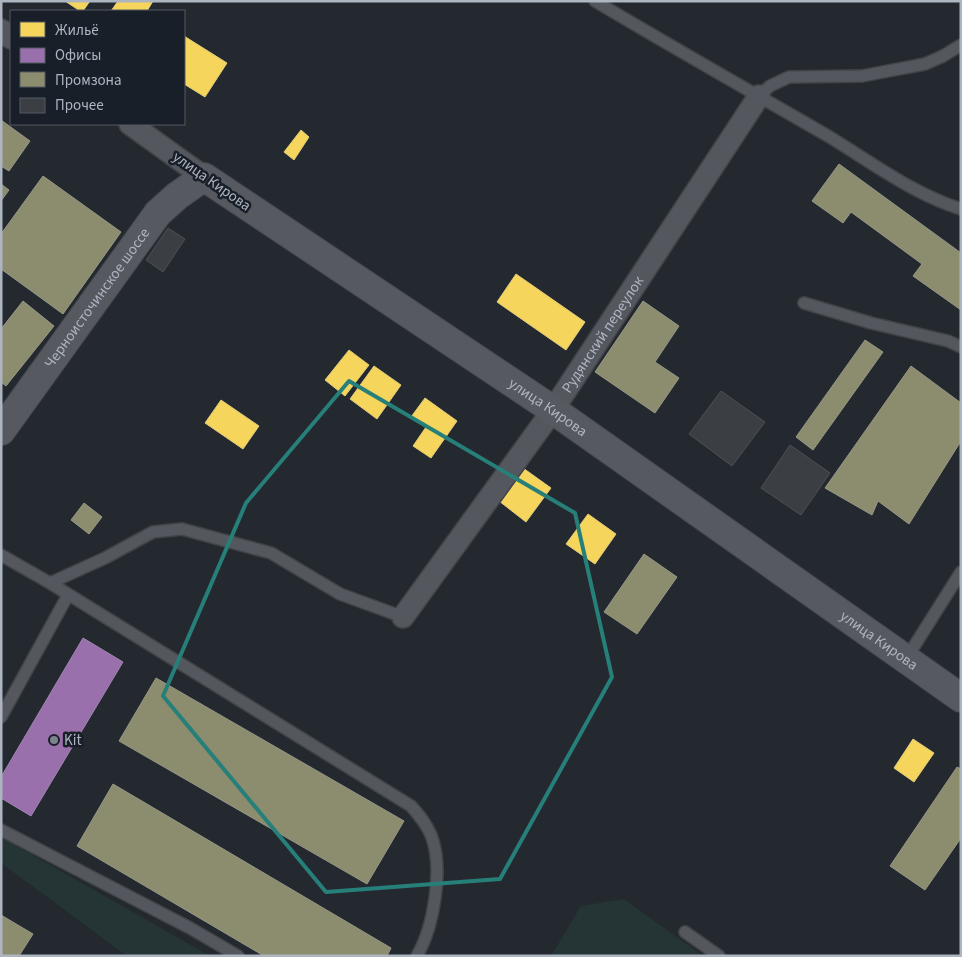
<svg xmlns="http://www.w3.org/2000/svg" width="962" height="957" font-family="'Source Sans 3',sans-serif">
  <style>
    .green { fill: #253435 }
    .homes { fill: #f6d55c; stroke: #e0cb7a }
    .offices { fill: #9970ab; stroke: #9f85b2 }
    .industry { fill: #8c8c6e; stroke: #969887 }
    .building { fill: #3b3f44; stroke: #4c5057 }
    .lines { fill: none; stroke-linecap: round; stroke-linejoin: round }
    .lane-casing { stroke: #404448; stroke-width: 14 }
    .street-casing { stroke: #404448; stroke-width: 24 }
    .primary-casing { stroke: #41454c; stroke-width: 30 }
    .lane { stroke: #54575d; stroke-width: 11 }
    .street { stroke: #54575d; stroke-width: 21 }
    .primary { stroke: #56595f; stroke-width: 28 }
    .marked { fill: none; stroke: #277f7a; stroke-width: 4; stroke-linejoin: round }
    .poi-dot { fill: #7d848e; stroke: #191f28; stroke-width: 2 }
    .labels { text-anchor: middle; stroke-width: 5; stroke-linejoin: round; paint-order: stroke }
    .street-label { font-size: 15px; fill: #adb5c1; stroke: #191f28 }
    .poi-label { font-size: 15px; fill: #adb5c1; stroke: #191f28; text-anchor: start }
  </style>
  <rect width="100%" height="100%" fill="#24292f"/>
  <path class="green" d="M1 837 210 956H127L1 863Z
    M624 899 703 956H551L581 906Z"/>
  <path class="homes" d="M65 1H90L83 11H80Z
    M118 1H153L147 11H111Z
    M184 36 227 63 205 97 184 84Z
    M301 130 309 137 294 160 284 152Z
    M516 274 585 322 566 350 497 302Z
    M349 350 369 365 345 396 325 380Z
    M374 366 401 385 377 419 350 399Z
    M425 398 457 421 431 458 413 446 426 427 411 417Z
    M221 400 259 426 243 449 205 423Z
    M523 468 551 488 526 522 499 501Z
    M588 514 616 534 595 564 566 544Z
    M913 739 934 753 914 782 894 768Z"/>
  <path class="offices" d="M83 638 123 662 31 816 1 798V777Z"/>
  <path class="industry" d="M1 120 30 141 9 171 1 166Z
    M839 164 961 253V310L913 276 922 264 851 212 843 223 812 201Z
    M43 176 121 232 63 314 1 269V234Z
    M1 184 9 190 1 201Z
    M23 301 54 326 6 386 1 382V329Z
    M643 301 679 326 655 362 679 378 655 413 595 372Z
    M865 340 883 352 813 450 796 437Z
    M911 366 961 403V441L909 524 878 501 872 515 825 488Z
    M84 503 102 517 89 534 71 520Z
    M644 554 677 577 637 634 604 612Z
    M156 678 404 821 367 884 119 741Z
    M957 767 961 769V838L925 890 890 866Z
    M113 784 391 948 387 956H264L77 846Z
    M1 915 33 934 19 956H1Z"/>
  <path class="building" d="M168 228 185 239 163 272 146 260Z
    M721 391 765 422 732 466 689 434Z
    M790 445 830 473 801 515 761 488Z"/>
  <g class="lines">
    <g class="lane-casing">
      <path id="lane" d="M595 1C672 47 750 91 828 136 871 162 913 194 961 209
        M759 96 770 86 789 77 862 76 888 71 925 64 943 56 961 45
        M804 303 871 323 948 341 961 347
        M1 555 50 583 411 806C419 815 426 823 431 835 444 868 434 926 417 956
        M50 583 105 558 153 532 182 529 271 553 340 594 403 617
        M906 659 961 572
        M1 717 68 595
        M1 830 190 928 238 956
        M685 932 719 956"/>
    </g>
    <g class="street-casing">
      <g id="street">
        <path d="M1 30 11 38"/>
        <path d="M130 124 204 177"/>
        <path id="s1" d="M403 617 553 410 759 96"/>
      </g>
    </g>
    <g class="primary-casing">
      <g id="primary">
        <path id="s2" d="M1 431 158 213 177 196 204 177 553 410 961 698"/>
      </g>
    </g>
    <use href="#lane" class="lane"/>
    <use href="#street" class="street"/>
    <use href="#primary" class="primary"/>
  </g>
  <path class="marked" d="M349 381 575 513 612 677 500 879 326 892 163 696 246 503Z"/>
  <circle class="poi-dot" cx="54" cy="740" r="5"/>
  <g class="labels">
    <g class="street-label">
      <text transform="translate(212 181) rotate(35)" y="5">улица Кирова</text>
      <text dy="5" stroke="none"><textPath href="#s2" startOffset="164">Черноисточинское шоссе</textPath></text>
      <text dy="5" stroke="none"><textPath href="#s1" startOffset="346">Рудянский переулок</textPath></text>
      <text dy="5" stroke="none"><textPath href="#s2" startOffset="741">улица Кирова</textPath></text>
      <text dy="5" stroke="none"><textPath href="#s2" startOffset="1146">улица Кирова</textPath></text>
    </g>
    <g class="poi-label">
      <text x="64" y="745">Kit</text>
    </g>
  </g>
  <rect width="962" height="957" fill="none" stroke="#adb5c1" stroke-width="5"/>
  <rect x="10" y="10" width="175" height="115" fill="#191f28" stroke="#545b65"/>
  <rect x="20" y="22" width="25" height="15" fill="#f6d55c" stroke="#545b65"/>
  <text x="55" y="35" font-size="15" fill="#adb5c1">Жильё</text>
  <rect x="20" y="48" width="25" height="15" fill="#9970ab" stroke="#545b65"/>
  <text x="55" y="60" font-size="15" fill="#adb5c1">Офисы</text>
  <rect x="20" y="72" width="25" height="15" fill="#8c8c6e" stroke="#545b65"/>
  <text x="55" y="85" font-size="15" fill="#adb5c1">Промзона</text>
  <rect x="20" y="98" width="25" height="15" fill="#3b3f44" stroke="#545b65"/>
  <text x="55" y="110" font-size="15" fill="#adb5c1">Прочее</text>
</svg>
